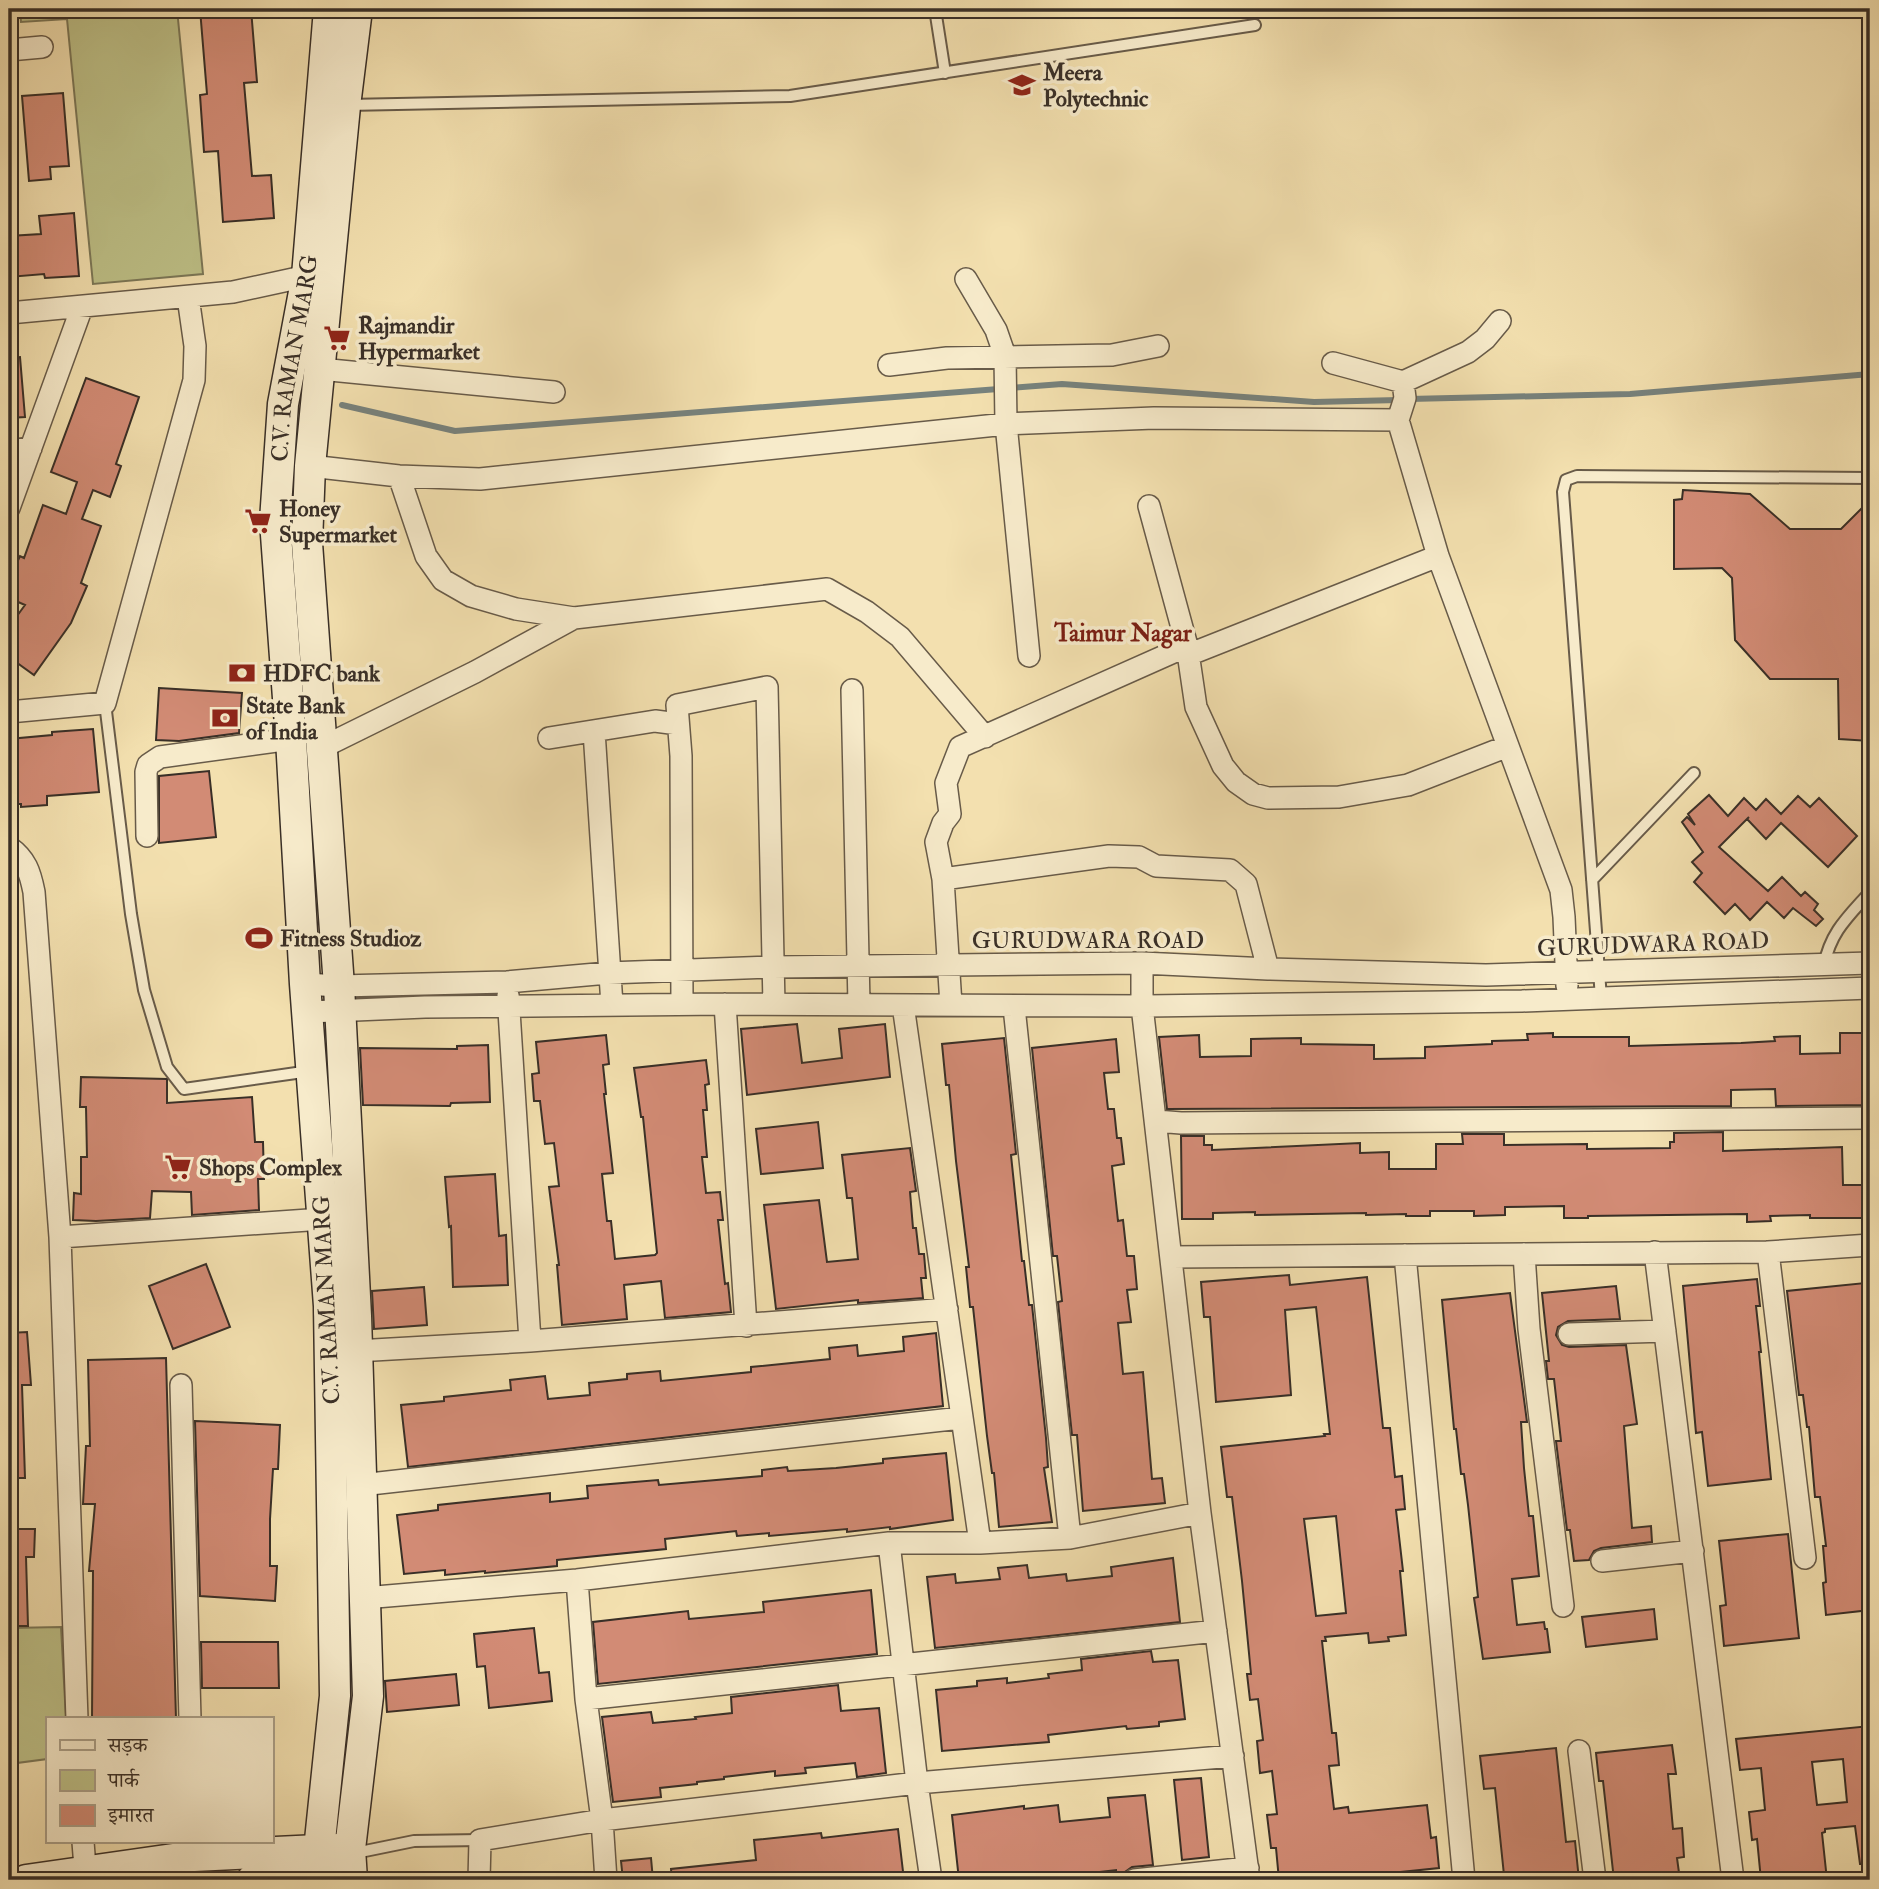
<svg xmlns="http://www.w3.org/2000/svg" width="1879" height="1889" font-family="'IM FELL Double Pica','Noto Serif Devanagari',serif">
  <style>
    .green { fill: #bec188; stroke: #7c7858; stroke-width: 2 }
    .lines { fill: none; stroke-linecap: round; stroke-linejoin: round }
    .stream { stroke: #77827d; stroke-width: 6 }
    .building { fill: #d28b75; stroke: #392f27; stroke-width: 2; fill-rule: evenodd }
    .lane-casing { stroke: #685b49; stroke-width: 14 }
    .street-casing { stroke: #685b49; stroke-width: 24 }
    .secondary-casing { stroke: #392f27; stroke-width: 33 }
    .lane { stroke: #f7ebcb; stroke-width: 10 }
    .street { stroke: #f7ebcb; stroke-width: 21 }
    .secondary { stroke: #f7ebcb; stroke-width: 30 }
    .labels { text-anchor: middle; stroke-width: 7; stroke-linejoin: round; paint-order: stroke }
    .poi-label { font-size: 23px; font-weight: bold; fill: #392f27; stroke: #f7ebcb; text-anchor: start }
    .street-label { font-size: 23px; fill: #392f27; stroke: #f7ebcb }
    .neighbourhood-label { font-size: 24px; font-weight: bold; fill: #7a1f14; stroke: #f7ebcb }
  </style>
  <rect width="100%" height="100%" fill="#f3e0af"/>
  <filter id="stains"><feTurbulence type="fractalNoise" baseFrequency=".00286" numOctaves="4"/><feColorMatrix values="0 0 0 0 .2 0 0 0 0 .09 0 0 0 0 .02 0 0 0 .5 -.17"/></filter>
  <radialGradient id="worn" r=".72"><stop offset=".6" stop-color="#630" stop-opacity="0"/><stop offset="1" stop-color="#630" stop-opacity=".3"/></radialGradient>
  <path class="green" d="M20 9H177L203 274 93 284 67 19 21 22Z
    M61 1627 66 1719H47V1759L9 1764V1628Z"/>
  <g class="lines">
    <path class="stream" d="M1409 399 1630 394 1870 374
      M342 405 455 431 1062 384 1314 402 1399 400"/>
  </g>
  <path class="building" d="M200 9H251L257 82 244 83 252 176 271 175 274 218 223 222 218 151 204 152 200 95 207 94Z
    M63 93 69 166 50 167 51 179 29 181 22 96Z
    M74 213 79 276 45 278 44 274 9 277V236L41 234 39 216Z
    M20 357 25 417 9 418V358Z
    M86 378 139 397 116 464 121 466 110 497 93 490 82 519 101 526 81 583 87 586 71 623 34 675 9 657V627L25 605 9 598V580L20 556 24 558 43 505 66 514 77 482 51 472Z
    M1683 490 1750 494 1790 529H1841L1870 500V741L1839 739 1838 679H1770L1735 640 1732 578 1722 568 1674 569V500L1682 499Z
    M159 688 242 693 239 733 179 741 156 740Z
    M93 729 99 792 47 796V805L21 807V804H9V739L52 735V732Z
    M209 771 216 837 159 843V776Z
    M1709 795 1728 816 1744 798 1756 810 1766 799 1781 814 1798 796 1810 807 1819 798 1857 836 1828 867 1781 823 1766 839 1747 819 1749 817 1719 847 1768 891 1782 877 1801 896 1805 892 1818 904 1814 910 1823 919 1816 926 1793 908 1784 918 1767 902 1750 920 1735 904 1725 914 1694 882 1702 873 1692 862 1703 852 1682 822 1687 817 1695 825 1688 814Z
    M797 1024 802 1063 842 1058 839 1029 885 1024 890 1077 747 1095 741 1029Z
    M1553 1033V1037H1629V1046L1741 1043 1775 1041 1774 1037 1800 1036V1054L1840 1053V1033H1867L1869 1105 1776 1106 1775 1089 1731 1090V1106L1167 1109 1159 1037 1199 1035 1200 1057 1251 1056V1039L1301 1038V1044L1374 1045V1059L1425 1058V1047L1492 1044V1041L1528 1040 1527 1034Z
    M606 1035 609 1064 603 1065 606 1094H604L613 1173 602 1174 607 1221H611L615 1259 655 1255 657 1253 643 1117H641L634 1068 706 1060 709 1084 705 1085 707 1110H703L707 1157H702L706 1193 720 1192 723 1220H718L725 1284 728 1283 731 1312 665 1318 661 1281 624 1285 627 1319 562 1325 557 1265H559L549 1187 559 1186 554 1143 545 1144 540 1101H534L532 1074 539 1073 536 1042Z
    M1004 1038 1016 1154 1011 1155 1022 1261H1024L1029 1305H1032L1046 1438 1048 1467 1044 1468 1052 1522 999 1527 994 1473H992L987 1436 973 1307H970L966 1267H969L956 1161 949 1085H946L942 1044Z
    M1116 1039 1119 1072 1104 1073 1108 1109H1114L1117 1138H1121L1124 1164 1112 1166 1118 1221 1123 1220 1127 1256H1134L1137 1289 1127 1290 1131 1322 1118 1323 1123 1374 1143 1372 1152 1479 1162 1478 1165 1503 1083 1511 1077 1435H1072L1058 1302 1062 1301 1057 1256H1053L1032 1048Z
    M488 1045 490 1102 451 1103 450 1106 363 1105 360 1048 457 1049V1046Z
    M81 1077 167 1079V1103L252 1097 255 1142H263L264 1179H258L259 1210 192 1215 191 1192 152 1191 150 1218 96 1221 73 1220 74 1193 81 1194V1157H87L86 1107H80Z
    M818 1122 823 1168 761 1174 756 1129Z
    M1723 1132V1151L1842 1147 1843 1185H1869L1870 1218H1810V1215L1770 1216 1771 1221 1747 1222V1214L1588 1216V1218H1564V1206L1505 1207V1215L1474 1216V1211H1430V1216H1406V1214L1366 1215V1213L1255 1215V1212L1213 1213V1219H1182L1181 1136H1204V1145H1212V1150L1360 1143V1153L1389 1152V1169H1436V1144H1463L1462 1134H1504V1145L1587 1144V1149L1670 1148V1142H1674V1133Z
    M910 1148 916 1191 910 1192 913 1228H916L919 1254H924L926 1278H921L923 1298 858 1303V1300L776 1309 764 1205 819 1200 827 1262 858 1259 852 1198H847L842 1155Z
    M495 1174 499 1236 506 1235 508 1285 453 1287 451 1226 449 1227 445 1177Z
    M206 1264 230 1327 173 1349 149 1286Z
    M1289 1275 1290 1285 1367 1277 1383 1428H1390L1395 1477 1402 1476 1405 1509 1396 1510 1403 1571H1400L1406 1635 1388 1637 1389 1641 1369 1643 1368 1633 1325 1637 1326 1641H1322L1332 1733H1336L1339 1765 1329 1766 1334 1809 1348 1807 1349 1813 1427 1805 1431 1838 1436 1837 1439 1868 1323 1880H1279L1276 1848H1271L1267 1815 1277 1814 1272 1771 1260 1773 1257 1741 1263 1740 1258 1699 1250 1700 1247 1674H1251L1242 1581 1232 1497H1227L1221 1447 1325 1436 1324 1434H1330L1316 1307 1285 1310 1291 1395 1216 1402 1210 1317H1204L1201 1282ZM1336 1516 1346 1613 1316 1616 1304 1519Z
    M1757 1279 1760 1306H1756L1761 1352H1759L1771 1479 1708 1486 1702 1432 1696 1433 1683 1286Z
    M1865 1283 1870 1331V1342L1865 1343 1870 1391V1610L1826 1615 1823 1583 1826 1582 1823 1546H1826L1820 1497H1815L1809 1427H1807L1803 1395H1799L1787 1291Z
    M1616 1286 1620 1319 1568 1321 1558 1327 1556 1335 1562 1345 1569 1347 1626 1345 1637 1424 1624 1426 1632 1528 1651 1526 1652 1542 1601 1548 1594 1551 1589 1560 1574 1561 1570 1530H1567L1556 1441H1561L1554 1379H1548L1546 1361H1549L1542 1293Z
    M424 1287 427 1325 374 1329 372 1291Z
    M1510 1293 1527 1422H1521L1524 1468 1529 1516H1533L1539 1576 1512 1579 1517 1625 1544 1622 1545 1629H1547L1550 1652 1483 1659 1474 1598 1478 1597 1468 1505 1464 1474H1461L1456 1429H1454L1442 1300Z
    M27 1332 31 1385H22L25 1478H9V1333Z
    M936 1333 943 1406 408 1467 401 1405 444 1401V1397L511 1390 510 1380 545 1376 548 1399 590 1395 589 1383 627 1379V1374L660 1371 661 1381 751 1372V1367L830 1359 829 1348 857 1345 858 1356 904 1351 903 1337Z
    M166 1358 176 1719H92L93 1571H89L95 1504H83L86 1446H90L88 1360Z
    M195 1421 280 1425 278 1469H273L270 1519V1566H277L275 1601 200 1596Z
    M946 1453 953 1520 890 1529V1527L847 1532V1529L769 1536V1533L737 1536 736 1531 665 1539 666 1549 557 1560V1566L485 1573V1571L445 1575V1570L404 1574 397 1515 438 1510V1505L550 1493V1502L588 1498 587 1486 658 1480 659 1485 762 1476V1470L787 1467 788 1471 836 1468 883 1463V1459Z
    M9 1529H35L34 1557H26L28 1626H9Z
    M1788 1534 1799 1638 1724 1646 1720 1606 1726 1605 1719 1541Z
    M1173 1558 1180 1622 935 1648 927 1577 955 1574 956 1583 1000 1579 998 1568 1027 1565 1029 1578 1066 1574 1067 1581 1112 1576 1111 1567Z
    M871 1590 877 1654 598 1684 593 1622 688 1611 689 1619 764 1612 763 1602Z
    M1654 1609 1657 1639 1586 1647 1582 1617Z
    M534 1628 539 1673 549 1672 552 1701 489 1708 485 1666 477 1667 474 1634Z
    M201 1642H278L279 1688H202Z
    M1151 1651 1153 1662 1178 1660 1185 1719 1159 1722V1726L1127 1729 1126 1726 1048 1735 1049 1742 942 1751 936 1690 977 1686V1681L1007 1678V1683L1049 1678 1048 1674 1082 1670 1081 1659Z
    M456 1674 459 1705 387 1712 385 1681Z
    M838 1685 841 1711 879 1708 886 1773 857 1777 855 1763 805 1768 806 1773 775 1776V1771L724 1777V1779L697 1782V1784L660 1788 661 1797 613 1802 602 1717 651 1712 653 1723 696 1719 695 1717 732 1713 731 1697Z
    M1870 1726V1864H1860L1855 1826 1825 1829V1832L1822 1833 1827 1880H1761L1757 1839 1752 1840 1749 1812 1765 1810 1761 1768 1740 1770 1736 1739ZM1843 1759 1847 1802 1817 1805 1812 1762Z
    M1672 1745 1676 1774H1668L1673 1829 1682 1828 1684 1857 1677 1858 1680 1880H1614L1603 1781H1599L1596 1753Z
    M1556 1748 1566 1842 1575 1841 1579 1880H1510L1509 1874 1504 1875 1495 1788 1484 1789 1480 1756Z
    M1201 1778 1209 1857 1182 1860 1174 1780Z
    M1145 1795 1153 1865 1132 1867 1122 1874 1116 1875V1870L1038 1879V1877L1010 1880H959L952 1815 1024 1806V1809L1058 1805 1060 1822 1110 1817 1108 1798Z
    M898 1829 904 1880H672L671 1869 756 1860 754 1840 821 1833 822 1838Z
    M651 1858 653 1880H623L621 1861Z"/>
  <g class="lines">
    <g class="lane-casing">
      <path id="lane" d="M935 9 945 73
        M347 105 790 96 1255 25
        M105 703 131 914 144 990 167 1067 184 1089 310 1071
        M1592 880 1694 773
        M1824 965C1831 931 1848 917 1870 892
        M1601 998 1563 492 1566 480 1577 476 1870 478
        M351 1849 365 1851 414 1841 480 1840"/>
    </g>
    <g class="street-casing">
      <path id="street" d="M9 50 42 47
        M966 279 996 330 1005 356 1006 424 1029 656
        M9 313 233 292 307 276
        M1333 363 1403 382 1468 352 1485 339 1500 321
        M889 365 947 358 1112 355 1158 346
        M320 369 554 392
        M1403 382 1405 398 1398 420 1438 556 1561 890 1564 917 1567 986
        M9 451 31 448
        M310 466 399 476 480 479 1006 424 1154 418 1398 420
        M399 476 426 556 443 580 471 596 516 609 574 618 827 589 867 612 900 637 985 737
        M1149 506 1187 646 1196 707 1223 766 1236 782 1253 794 1268 798 1339 797 1408 785 1508 746
        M9 508 82 307
        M1188 655 1438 556
        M852 690 859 1004
        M9 712 105 703 194 380 195 346 188 297
        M594 731 612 1005
        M549 738 655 721 678 724
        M321 748 475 672 574 618
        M147 836 146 772 148 765 160 757 291 739
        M9 847C26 859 30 872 34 892L60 1237 77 1719
        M943 879 1109 856 1139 857 1156 866 1230 870 1246 884 1268 969
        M1142 963V1006L1200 1513 1249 1880
        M305 984 339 986 507 982 608 973 773 967 1142 963 1268 969 1486 975 1870 963
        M508 995 530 1341
        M682 1004 681 756 677 705 767 687 774 1004
        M725 1004 746 1326
        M903 1005 980 1543
        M951 1005 943 879 936 842 943 823 950 814 946 783 960 747 1187 646
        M1014 1007 1070 1538
        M309 1012 425 1007 725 1004 1147 1006 1522 1001 1870 988
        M1156 1121 1181 1123 1870 1118
        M60 1237 323 1219
        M1655 1252 1733 1880
        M1768 1252 1805 1558
        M1524 1254 1529 1329 1563 1606
        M1405 1255 1464 1880
        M1171 1257 1768 1252 1870 1245
        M1569 1334 1665 1331
        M356 1351 530 1341 947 1309
        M181 1385 190 1719
        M361 1485 961 1418
        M889 1543 917 1783 931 1880
        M1602 1561 1693 1551
        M577 1580 586 1699 602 1820 606 1880
        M364 1598 577 1580 889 1543H980L1070 1538 1200 1513
        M586 1699 1216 1631
        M1579 1751 1595 1880
        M83 1842 86 1880
        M479 1880 480 1840 602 1820 917 1783 1233 1756
        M1134 1880 1248 1868"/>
    </g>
    <g class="secondary-casing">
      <g id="secondary">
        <path d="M26 1880 194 1856 339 1849"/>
        <path d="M252 1880 342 1873"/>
        <path id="s1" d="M322 1880 319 1850 335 1696 329 1306 305 984 291 739 275 521 283 404 307 276 329 9"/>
        <path d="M352 1880 350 1849 368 1696 356 1316 339 986 307 543 310 466 345 106 357 9"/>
      </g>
    </g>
    <use href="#lane" class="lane"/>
    <use href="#street" class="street"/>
    <use href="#secondary" class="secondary"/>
  </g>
  <defs>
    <g id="university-bare" transform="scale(2.1)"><path d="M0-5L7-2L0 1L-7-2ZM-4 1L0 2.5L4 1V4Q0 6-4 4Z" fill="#8f2418" stroke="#f7ebcb" stroke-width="2.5" paint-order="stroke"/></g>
    <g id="supermarket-bare" transform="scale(2.1)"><path d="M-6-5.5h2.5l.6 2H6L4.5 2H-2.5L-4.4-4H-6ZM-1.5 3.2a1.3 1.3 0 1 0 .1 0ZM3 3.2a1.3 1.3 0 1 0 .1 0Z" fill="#8f2418" stroke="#f7ebcb" stroke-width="2.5" paint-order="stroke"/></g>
    <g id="bank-bare" transform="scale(2.1)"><path d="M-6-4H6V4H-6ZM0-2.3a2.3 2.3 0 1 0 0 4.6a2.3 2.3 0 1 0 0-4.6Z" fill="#8f2418" stroke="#f7ebcb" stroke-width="2.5" paint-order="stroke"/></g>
    <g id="stadium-bare" transform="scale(2.1)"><path d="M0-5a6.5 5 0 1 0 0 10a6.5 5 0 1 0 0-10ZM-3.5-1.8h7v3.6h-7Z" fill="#8f2418" stroke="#f7ebcb" stroke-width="2.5" paint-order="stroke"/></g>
  </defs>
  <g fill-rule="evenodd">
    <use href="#university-bare" x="1022" y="85"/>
    <use href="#supermarket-bare" x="337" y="338"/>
    <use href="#supermarket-bare" x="258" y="521"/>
    <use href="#bank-bare" x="242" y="673"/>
    <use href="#bank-bare" x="225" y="718"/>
    <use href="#stadium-bare" x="259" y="938"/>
    <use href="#supermarket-bare" x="178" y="1167"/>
  </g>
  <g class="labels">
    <g class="poi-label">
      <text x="1043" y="80">Meera<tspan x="1043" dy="26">Polytechnic</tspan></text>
      <text x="358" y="333">Rajmandir<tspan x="358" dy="26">Hypermarket</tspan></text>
      <text x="279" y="516">Honey<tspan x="279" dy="26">Supermarket</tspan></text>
      <text x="263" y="681">HDFC bank</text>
      <text x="246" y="713">State Bank<tspan x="246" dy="26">of India</tspan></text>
      <text x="280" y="946">Fitness Studioz</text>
      <text x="199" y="1175">Shops Complex</text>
    </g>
    <g class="street-label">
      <text dy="8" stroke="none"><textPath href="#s1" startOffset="1526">C.V. RAMAN MARG</textPath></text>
      <text x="1088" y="948">GURUDWARA ROAD</text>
      <text transform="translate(1653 944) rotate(-2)" y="8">GURUDWARA ROAD</text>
      <text transform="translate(326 1300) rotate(-93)" y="8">C.V. RAMAN MARG</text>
    </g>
    <g class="neighbourhood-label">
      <text x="1123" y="641">Taimur Nagar</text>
    </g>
  </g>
  <rect width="1879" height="1889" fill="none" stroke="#f3e0af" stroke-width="35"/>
  <rect x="10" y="10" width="1858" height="1868" fill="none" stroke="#392f27" stroke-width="3.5"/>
  <rect x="18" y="18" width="1844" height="1854" fill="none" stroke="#392f27" stroke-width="2"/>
  <rect x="46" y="1717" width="228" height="126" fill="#f7ebcb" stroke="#aba089" stroke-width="2"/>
  <rect x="60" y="1740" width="35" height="10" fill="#f7ebcb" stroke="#aba089" stroke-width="2"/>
  <text x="108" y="1752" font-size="21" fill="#392f27">सड़क</text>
  <rect x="60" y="1770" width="35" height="21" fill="#bec188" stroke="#aba089" stroke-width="2"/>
  <text x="108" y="1787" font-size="21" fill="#392f27">पार्क</text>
  <rect x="60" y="1805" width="35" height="21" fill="#d28b75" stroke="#aba089" stroke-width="2"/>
  <text x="108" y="1822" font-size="21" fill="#392f27">इमारत</text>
  <rect width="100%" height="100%" filter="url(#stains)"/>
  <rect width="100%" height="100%" fill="url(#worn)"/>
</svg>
